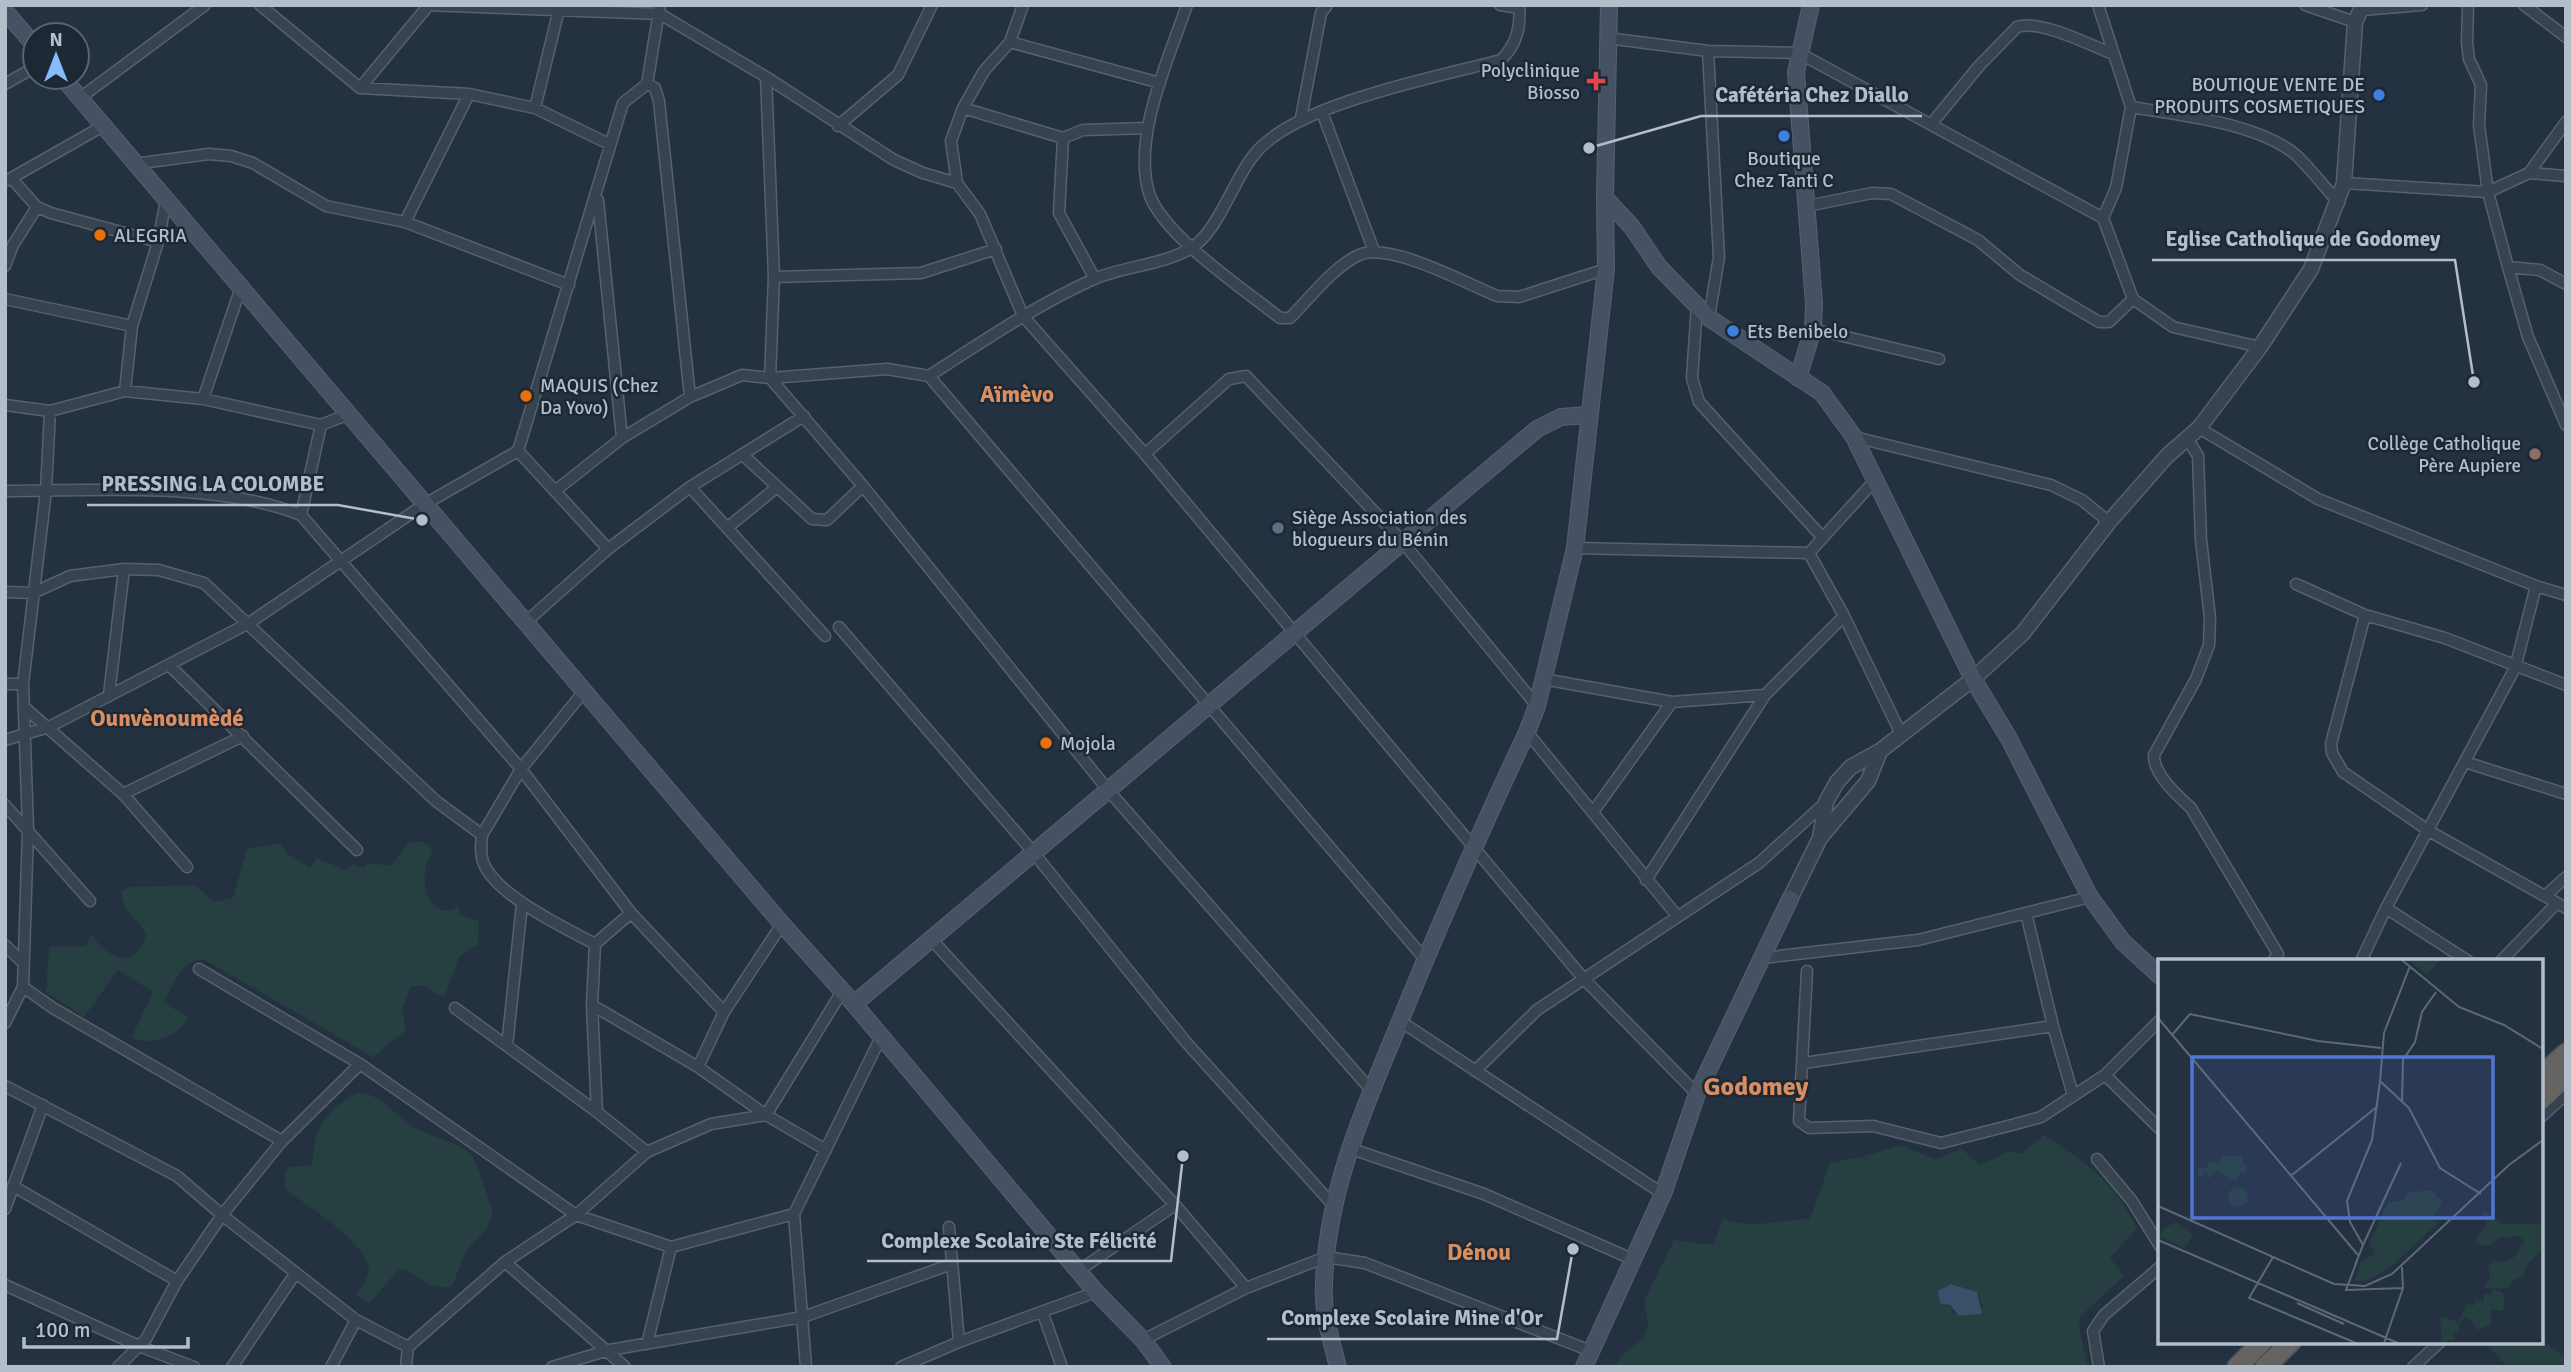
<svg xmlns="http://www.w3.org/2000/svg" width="2571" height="1372" font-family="Signika,sans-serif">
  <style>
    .green { fill: #263f41; fill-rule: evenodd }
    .water { fill: #38506a }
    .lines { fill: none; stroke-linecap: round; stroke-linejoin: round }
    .minor-casing { stroke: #56616d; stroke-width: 13 }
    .tertiary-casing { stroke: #56616d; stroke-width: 17 }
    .secondary-casing { stroke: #56616d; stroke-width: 18 }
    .trunk-casing { stroke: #434e5a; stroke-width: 22 }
    .minor { stroke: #384350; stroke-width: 10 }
    .tertiary { stroke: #384350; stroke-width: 14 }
    .secondary { stroke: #465263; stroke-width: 16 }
    .trunk { stroke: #666462; stroke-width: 19 }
    .health-dot { fill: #e0444e; stroke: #1d2835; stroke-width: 2.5 }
    .shop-dot { fill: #3f7fe0; stroke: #1d2835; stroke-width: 2.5 }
    .food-dot { fill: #e8710a; stroke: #1d2835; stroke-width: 2.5 }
    .education-dot { fill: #8d6e63; stroke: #1d2835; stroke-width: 2.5 }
    .service-dot { fill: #5c6f8a; stroke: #1d2835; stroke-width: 2.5 }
    .labels { text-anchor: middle; stroke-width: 5; stroke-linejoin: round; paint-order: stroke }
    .poi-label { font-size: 19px; fill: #b4beca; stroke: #1d2835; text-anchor: start }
    .quarter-label { font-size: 23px; font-weight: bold; fill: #d98e61; stroke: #1d2835 }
    .district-label { font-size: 26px; font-weight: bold; fill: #d98e61; stroke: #1d2835 }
    .inset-road { fill: none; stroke: #5e6977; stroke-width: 2 }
    .view { fill: #5275d3; fill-opacity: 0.15; stroke: #5275d3; stroke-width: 3.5 }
    .inset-edge { fill: none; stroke: #b4beca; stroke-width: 3.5 }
    .leader { fill: none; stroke: #b4beca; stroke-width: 2.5 }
    .callout-dot { fill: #b4beca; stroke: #1d2835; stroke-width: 2.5 }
    .callout-label { font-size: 21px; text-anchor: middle; font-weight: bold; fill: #b4beca; stroke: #1d2835; stroke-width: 5; stroke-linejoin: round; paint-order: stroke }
  </style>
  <rect width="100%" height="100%" fill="#243140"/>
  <path class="green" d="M421 841 429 845 433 854C414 871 429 927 458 906L459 915 479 921 478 944 459 957 444 998 424 986H411L402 1010 406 1030 373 1057 203 959C180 962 174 984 164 1002L188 1018C178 1037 150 1046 131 1038L153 992 118 970 84 1017 46 992 49 947 86 946 91 933C105 959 138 971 146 934 136 916 125 916 121 892L129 887 195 885 214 902 233 898 247 849 279 843 288 854 310 868 317 858 345 870 353 864 363 868 370 863 390 866 409 843Z
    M358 1092C385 1094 399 1123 423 1132 439 1139 460 1142 472 1156 477 1163 489 1201 493 1212L487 1229 467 1249 452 1286C434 1291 421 1279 406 1269L398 1270 369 1304 356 1295C361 1286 372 1275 368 1264 359 1238 308 1206 285 1189V1172L290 1167 311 1165C315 1155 313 1147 316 1137 321 1118 342 1100 358 1092Z
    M2044 1135C2087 1163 2113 1181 2137 1228L2110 1258 2124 1276 2080 1317 2079 1328 2088 1367H1616L1621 1356 1644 1337 1648 1324 1644 1301 1674 1240 1713 1245 1723 1219C1754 1230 1779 1219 1810 1219L1830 1163 1865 1156 1900 1145 1934 1159 1962 1149 1980 1165 2009 1151 2021 1154ZM1953 1284 1978 1294 1983 1308 1954 1313 1950 1306 1944 1305Z
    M2541 1339 2566 1358V1367H2508L2484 1342H2541Z"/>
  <path class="water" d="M1951 1284 1977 1292 1982 1314 1959 1316 1950 1305 1940 1304 1938 1291Z"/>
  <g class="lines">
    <g class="minor-casing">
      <path id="minor" d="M260 5 360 88 469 94 535 108 609 144
        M426 5 660 14 766 77 894 160 923 173 957 183 980 214 1023 316 1145 454 1583 978 1697 1094
        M1187 5C1169 58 1132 137 1149 193 1162 235 1245 290 1280 318H1290C1310 298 1333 267 1359 255 1389 241 1465 283 1497 296L1519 297 1606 269
        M1500 5 1519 8
        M2098 5 2131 107 2116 188 2103 218
        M2305 5 2355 22
        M2468 5 2467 42 2469 59 2481 85 2479 125 2488 192 2508 267 2540 270 2566 284
        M2524 5 2566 37
        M2362 10 2422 5
        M1607 38 1708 51 1799 53 2103 218 2133 299 2173 327 2260 347
        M1010 42 1160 83
        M1708 51 1719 257 1709 318
        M766 77 774 277 770 378 863 486 1108 790 1371 1090
        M5 84 35 67
        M647 84 655 88 659 101 690 397
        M647 84 660 5
        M360 88 428 6
        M80 98 205 5
        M2131 107C2179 115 2258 123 2296 155 2311 169 2325 188 2339 203
        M535 108 560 5
        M963 108 1063 138 1083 130 1148 128
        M1322 112 1374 251
        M1301 118 1321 13 1327 5
        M1932 123 1979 66 2017 27C2040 19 2090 45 2113 54
        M838 126 898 75 932 5
        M1063 138 1059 213 1095 279
        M134 164 209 154 231 156 253 163 326 206 405 222 569 285
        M2529 173 2566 122
        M12 179 37 207 51 213 158 242
        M8 180 103 126
        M957 183 951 141 963 108 984 71 1010 42 1023 5
        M2344 183 2488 192 2529 173 2566 176
        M598 200 622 438
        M1807 206 1872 193 1891 194 1978 240 2020 275 2099 322H2109L2133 299
        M405 222 469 94
        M5 266 13 245 37 207
        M2508 267 2528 337 2566 425
        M774 277 921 273 996 249
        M5 299 132 326
        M1697 305 1692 378 1699 402 1823 538
        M1813 329 1939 359
        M929 376 1424 958
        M125 391 132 326 158 242 166 200
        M203 399 240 290
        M5 405 50 411 125 391 203 399 321 425 349 414
        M2199 428 2318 499 2536 586
        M1854 437 2051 485 2082 500 2109 522
        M2187 438 2198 456 2201 540 2210 618 2209 645 2196 679 2154 755C2153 774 2178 796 2191 808L2278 954 2273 961
        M518 451 555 491 622 438 690 397 742 375 770 378 887 369 929 376C982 342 1036 305 1094 279 1125 266 1161 265 1190 249 1220 231 1234 175 1259 149 1302 103 1437 77 1501 60 1517 44 1521 27 1519 5
        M1145 454 1229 379 1246 376 1401 540 1537 706
        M743 455 812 519 827 520 863 486
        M690 487 825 636
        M5 491C97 491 215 481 301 515L521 769 631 913 724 1012
        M555 491 608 549
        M301 515 321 425
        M727 528 777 487
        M1575 548 1809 553 1877 478
        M1809 553 1844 616 1901 734
        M2296 584 2365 615 2445 638 2566 685
        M5 592 33 593 70 576 124 569 159 570 204 583 436 801 482 835
        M2365 615 2331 744 2332 753 2343 772 2429 831 2566 908
        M526 622 608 549 690 487 804 416
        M839 627 1033 852 1185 1041 1334 1206
        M169 665 357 850
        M1543 679 1672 702 1765 695
        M5 684H23
        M585 690 521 769 482 835C481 844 480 853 483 862 495 895 565 928 595 944
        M109 695 124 569
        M24 707 123 794 187 867
        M1527 732 1678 917
        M5 740 49 727 249 623 425 504 518 451 623 103 647 84
        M2465 762 2566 794
        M123 794 243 736
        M5 805 90 901
        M1593 812 1672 702
        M1646 880 1765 695 1844 616
        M2545 896 2566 877
        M2386 908 2468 961
        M2026 913 2053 1026 2073 1095
        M932 940 1175 1205 1246 1288
        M5 945 24 964
        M1762 958 1918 940 2090 897
        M2361 961 2386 908 2515 668 2536 586 2566 595
        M2501 961 2557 903
        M199 969 360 1064 576 1215 671 1247 794 1214
        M1807 971 1799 1121 1809 1128 1873 1126 1941 1143 2008 1126 2041 1117 2105 1075 2160 1020
        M23 987 53 1008 282 1141
        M592 1005 698 1067 766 1115 826 1150
        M455 1008 597 1112 647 1152
        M1400 1021 1663 1194
        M5 1023 23 987 28 829 23 684 46 491 50 411
        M507 1046 522 904
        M1804 1063 2053 1026
        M698 1067 724 1012 782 924
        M1475 1071 1537 1010 1759 863 1826 802
        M2105 1075 2160 1129
        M5 1086 177 1176 222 1215 356 1320 408 1347
        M597 1112 592 1005 595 944 631 913
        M2541 1117 2566 1094
        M1349 1148 1484 1194 1632 1259
        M2097 1159 2132 1201 2160 1246
        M13 1186 177 1281
        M5 1209 43 1105
        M949 1227 959 1342
        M505 1262 625 1367
        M1078 1271 1175 1205
        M5 1285 139 1346 194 1367
        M1043 1314 1062 1367
        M1143 1340 1246 1288 1326 1257 1365 1263 1591 1351
        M647 1344 671 1247
        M118 1367 146 1339 177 1281 222 1215 282 1141 360 1064
        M232 1367 295 1274
        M331 1367 356 1320
        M406 1367 408 1347 505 1262 576 1215 647 1152 711 1124 766 1115 841 993
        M552 1367 609 1350 803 1317 952 1264
        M806 1367 794 1214 881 1037
        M901 1367 959 1342 1096 1292
        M2099 1367 2093 1331 2104 1315 2160 1267
        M2413 1367 2440 1342"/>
    </g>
    <g class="tertiary-casing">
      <path id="tertiary" d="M1820 838 1868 781 1880 751
        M1790 899 1820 838 1826 802 1837 782 1851 767 1880 751 1973 679 2023 633 2109 522 2167 456 2199 428 2260 347 2311 269 2344 183 2355 22 2363 5"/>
    </g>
    <g class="secondary-casing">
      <path id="secondary" d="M1609 5 1605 198 1632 227 1659 267 1709 318 1822 393 1854 437 1973 679 2008 737 2090 897 2123 942 2160 976
        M5 11 35 46
        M62 77 782 924 854 1004 1096 1292 1143 1340 1163 1367
        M1798 378 1813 329 1814 304 1796 72 1811 5
        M854 1004 1537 429 1561 417 1588 415
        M1338 1367C1331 1339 1322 1312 1324 1283 1327 1191 1364 1108 1399 1024 1439 925 1482 828 1527 732L1537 706 1575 548 1606 269 1605 198
        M1584 1367 1663 1194 1697 1094 1790 899"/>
    </g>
    <g class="trunk-casing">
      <path id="trunk" d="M2541 1076 2566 1053
        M2541 1100 2566 1076
        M2237 1367 2262 1342
        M2265 1367 2291 1342"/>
    </g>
    <use href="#minor" class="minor"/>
    <use href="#tertiary" class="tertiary"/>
    <use href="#secondary" class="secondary"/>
    <use href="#trunk" class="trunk"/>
  </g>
  <path class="health-dot" d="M1592.5 70.5h7v7h7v7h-7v7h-7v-7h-7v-7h7z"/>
  <g class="shop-dot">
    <circle cx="2379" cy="95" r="7"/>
    <circle cx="1784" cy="136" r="7"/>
    <circle cx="1733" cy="331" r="7"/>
  </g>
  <g class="food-dot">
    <circle cx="100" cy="235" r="7"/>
    <circle cx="526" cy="396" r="7"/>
    <circle cx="1046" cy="743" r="7"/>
  </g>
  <circle class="education-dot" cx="2535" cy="454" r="7"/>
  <circle class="service-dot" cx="1278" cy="528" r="7"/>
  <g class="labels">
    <g class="poi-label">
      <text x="1580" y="77" text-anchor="end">Polyclinique<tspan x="1580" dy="22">Biosso</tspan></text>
      <text x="2365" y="91" text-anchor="end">BOUTIQUE VENTE DE<tspan x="2365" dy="22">PRODUITS COSMETIQUES</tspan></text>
      <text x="1784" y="165" text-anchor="middle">Boutique<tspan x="1784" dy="22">Chez Tanti C</tspan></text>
      <text x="114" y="242">ALEGRIA</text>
      <text x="1747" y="338">Ets Benibelo</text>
      <text x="540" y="392">MAQUIS (Chez<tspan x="540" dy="22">Da Yovo)</tspan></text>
      <text x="2521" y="450" text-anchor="end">Collège Catholique<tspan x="2521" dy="22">Père Aupiere</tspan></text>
      <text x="1292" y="524">Siège Association des<tspan x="1292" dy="22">blogueurs du Bénin</tspan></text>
      <text x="1060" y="750">Mojola</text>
    </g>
    <g class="quarter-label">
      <text x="1017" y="402">Aïmèvo</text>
      <text x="167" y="726">Ounvènoumèdé</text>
      <text x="1479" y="1260">Dénou</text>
    </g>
    <g class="district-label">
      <text x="1756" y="1095">Godomey</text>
    </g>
  </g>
  <g transform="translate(2158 959)">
    <rect width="385" height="385" fill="#243140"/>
    <path d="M251 1H283L268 16ZM65 197H84L85 204 90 206 86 215 82 214 78 222 58 211 51 220 48 212 44 217 39 215 40 209H51L48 203 60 204ZM70 238a10 10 0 1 1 20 0a10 10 0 1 1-20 0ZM273 231 284 242 275 261 280 264 235 306 211 321 197 322 203 302 217 295 211 285 230 244 246 241 248 234ZM327 252 344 265H385V290L371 303 365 318 356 321 350 330 325 329 332 320 330 308 336 301 340 304 355 299 367 282 361 277 341 279 332 286H322L317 282 329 263 324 255ZM18 263 36 276 26 289 2 277 6 269ZM335 330 345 333 346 344 345 352 333 350V365L320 371 309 358 302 362 300 374 295 372 297 380 284 384 282 357 300 363 311 343 313 348 318 344 316 338 326 344V335L334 336Z" fill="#263f41"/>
    <path class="inset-road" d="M244 1 301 48 346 66 385 90M252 7 226 74 222 122 251 149 282 209 323 235M0 59 200 296M14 76 32 55 160 82 223 89M244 143 245 101 257 83 264 53 278 33M134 216 220 147M0 247 176 325 207 327 234 315 351 206 385 181M0 281 240 384M205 286 243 204M115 298 91 339 198 384M199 302 188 331 245 329M197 306 205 286 192 263 189 242 214 181 222 122M139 344 186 365M226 384 245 329 244 308"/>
    <path class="view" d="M34 98H335V259H34Z"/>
    <rect width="385" height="385" class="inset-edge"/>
  </g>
  <path class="leader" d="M1589 148L1701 116H1922M2474 382L2455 260H2152M422 520L338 505H87M1183 1156L1171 1261H867M1573 1249L1557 1339H1267"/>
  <g class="callout-dot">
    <circle cx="1589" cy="148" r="7"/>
    <circle cx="2474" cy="382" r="7"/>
    <circle cx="422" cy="520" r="7"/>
    <circle cx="1183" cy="1156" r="7"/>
    <circle cx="1573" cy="1249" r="7"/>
  </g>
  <g class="callout-label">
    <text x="1812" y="102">Cafétéria Chez Diallo</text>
    <text x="2303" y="246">Eglise Catholique de Godomey</text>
    <text x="213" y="491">PRESSING LA COLOMBE</text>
    <text x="1019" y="1248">Complexe Scolaire Ste Félicité</text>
    <text x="1412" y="1325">Complexe Scolaire Mine d'Or</text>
  </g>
  <rect width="2571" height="1372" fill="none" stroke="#b4beca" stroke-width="14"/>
  <g transform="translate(56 56)"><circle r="33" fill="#1d2835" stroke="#596471" stroke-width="2"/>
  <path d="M0-5L12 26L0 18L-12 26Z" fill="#88bbfc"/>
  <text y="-10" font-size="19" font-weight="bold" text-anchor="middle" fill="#b4beca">N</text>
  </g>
  <path d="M24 1337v10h164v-10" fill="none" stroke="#b4beca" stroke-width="3.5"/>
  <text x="35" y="1337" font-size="21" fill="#b4beca" stroke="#1d2835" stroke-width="5" paint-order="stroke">100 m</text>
</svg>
